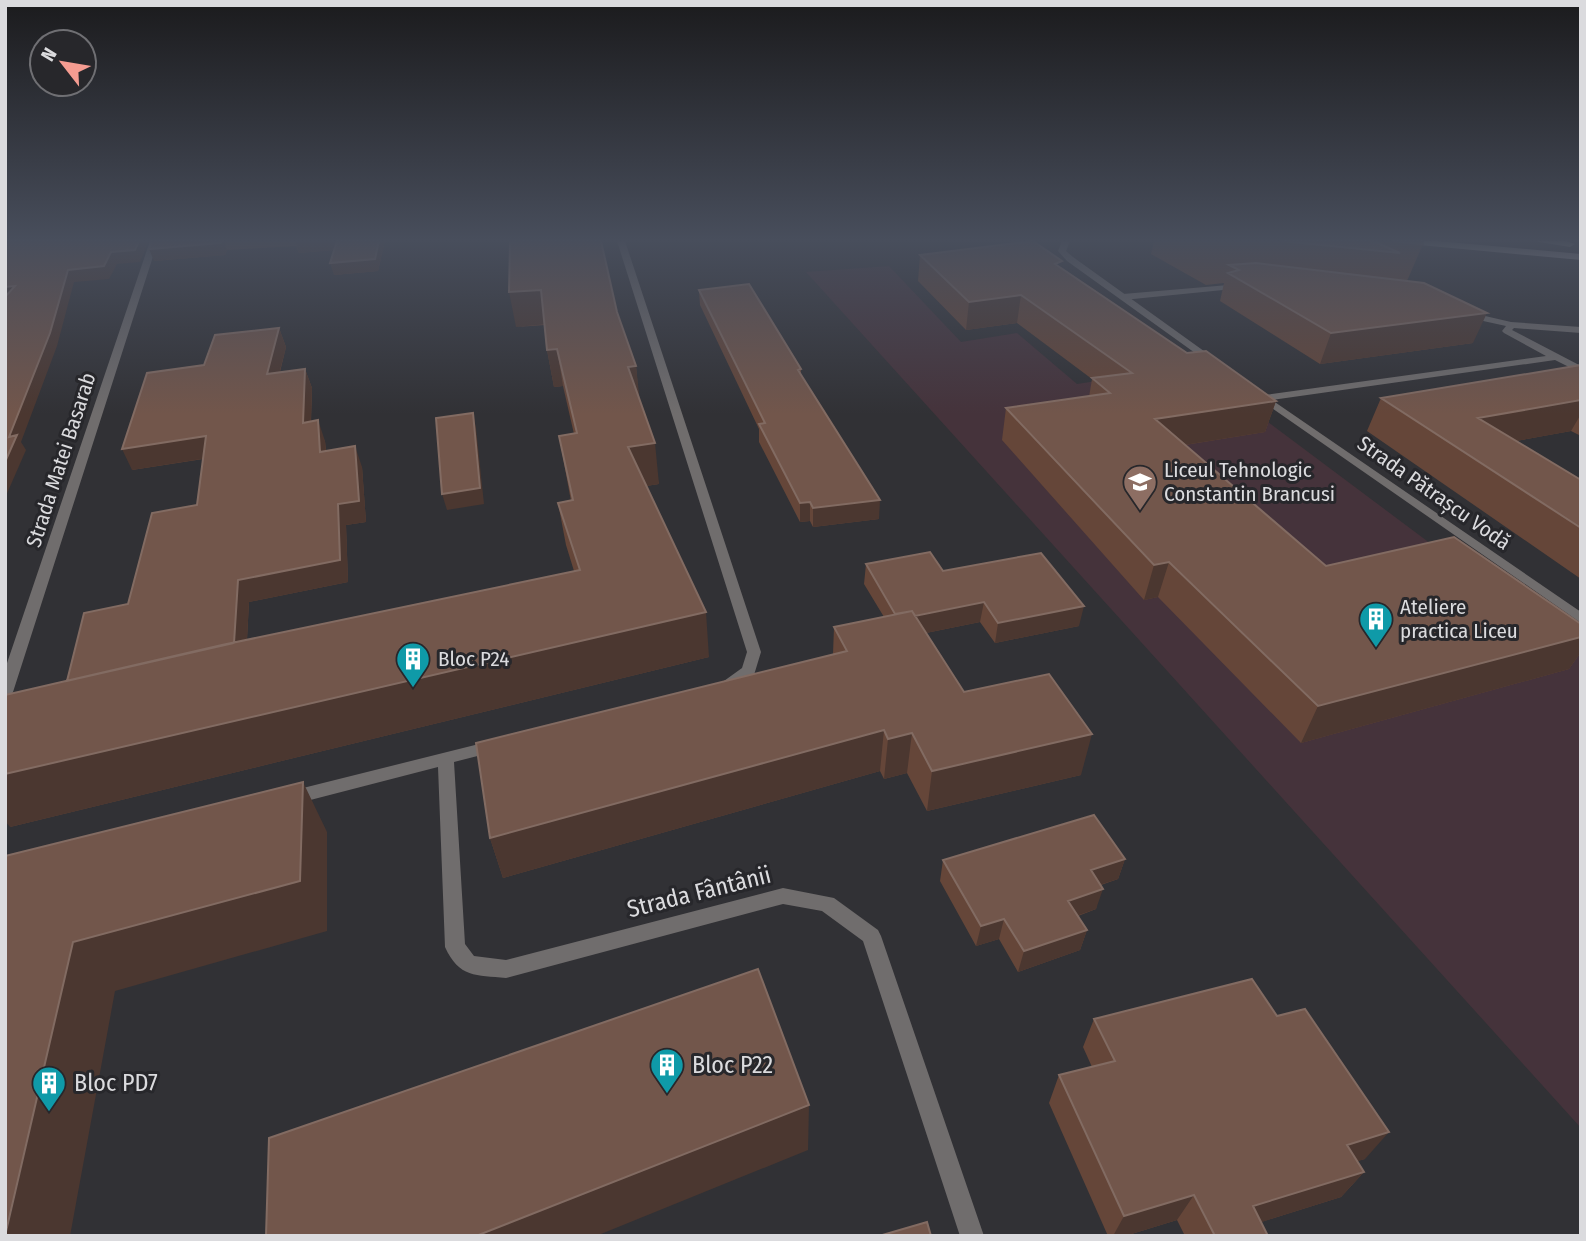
<svg xmlns="http://www.w3.org/2000/svg" width="1586" height="1241" font-family="'Fira Sans Condensed',sans-serif">
  <style>
    .education { fill: #45333b }
    .lines { fill: none; stroke-linecap: round; stroke-linejoin: round }
    .minor { fill: #706d6d; fill-rule: evenodd }
    .tertiary { fill: #706d6d; fill-rule: evenodd }
    .primary { fill: #aea8a9; fill-rule: evenodd }
    .wall { fill: #654639 }
    .shaded-wall { fill: #4b3730 }
    .building { fill: #72564b; stroke: #826b62; stroke-width: 2 }
    .labels { text-anchor: middle; stroke-width: 6; stroke-linejoin: round; paint-order: stroke }
    .street-label { font-size: 21px; fill: #dbdbde; stroke: #27272b }
    .poi-label { font-size: 21px; fill: #dbdbde; stroke: #27272b; text-anchor: start }
    .near-street-label { font-size: 24px; fill: #dbdbde; stroke: #27272b }
    .near-poi-label { font-size: 24px; fill: #dbdbde; stroke: #27272b; text-anchor: start }
  </style>
  <rect width="100%" height="100%" fill="#313135"/>
  <path class="education" d="M889 266 961 342 1017 333 1077 384 1193 366 1581 656V1128L806 272Z"/>
  <g class="lines">
    <path class="minor" d="M150 241H158L13 692 10 696 5 697V669Z
      M617 241H625L761 652 754 675 725 691 720 690 717 686 742 668 747 652Z
      M1240 284H1243V288L1123 300 1119 297 1123 294Z
      M1468 312 1511 322 1581 327V333L1514 328 1512 330 1581 366V373L1555 360 1265 401 1260 398 1265 395 1546 356 1504 333 1502 331 1506 326 1465 317 1464 315Z
      M495 740 501 742 503 746 501 750 454 762 465 944 474 956 506 960 783 888 834 898 878 930 881 936 984 1236H960L863 941 822 911 783 904 506 978C476 975 459 978 445 947L438 767 291 805 285 803 282 798 285 793 291 791Z"/>
    <path class="tertiary" d="M1062 241H1070L1066 251 1073 257 1215 359V363H1209L1067 261 1058 251Z
      M1260 392 1581 612V623L1256 397V393Z"/>
    <path class="primary" d="M1404 241H1437L1581 254V260L1409 244Z
      M1533 241H1566L1575 244 1570 247Z"/>
  </g>
  <path class="wall" d="M152 241H385L378 271 334 275V250L299 253 296 246 227 250 225 255 154 261Z
    M1154 241H1422L1423 244 1407 281 1473 343 1320 364 1220 301 1224 283 1206 285 1151 254Z
    M920 255 1061 267 1187 353 1276 401 1265 432 1185 445 1326 566 1581 624V652L1569 669 1301 743 1158 597 1144 600 1002 440 1006 408 1089 397 1092 379 1017 323 966 330 918 281Z
    M699 290 801 369V375L879 519 813 527 810 521 800 522 759 442V429L700 305Z
    M617 312 636 366 639 399 659 484 646 486 709 657 10 827 67 681 128 604 197 505 203 459 132 470 279 328 286 347 280 372 305 369 312 388 311 422 325 441 326 451 362 467 366 522 346 525 348 582 249 602 247 640 574 571 566 545 558 503 571 501 559 436 574 434 563 386 554 387 547 350 545 325 516 327Z
    M1581 365V436L1571 431 1516 441 1581 480V579L1367 431 1381 398Z
    M866 564 943 571 1079 626 995 643 980 622 926 633 964 692 1081 775 927 811 907 773 884 779 880 771 503 878 490 838 833 654 834 627 884 617 864 584Z
    M1125 859 1118 879 1101 885 1096 909 1078 916 1087 930 1080 950 1018 972 999 939 976 946 940 881 943 860Z
    M1094 1019 1365 1159 1357 1161 1364 1172 1341 1197 1261 1222 1268 1236H1185L1177 1220 1125 1236H1108L1049 1103 1059 1075 1092 1067 1083 1047Z"/>
  <path class="shaded-wall" d="M139 241H149L140 262 117 264 109 279 74 282 57 346 21 442 26 450 5 498V462L9 437 68 270Z
    M224 241 227 250 225 255 154 261 149 249Z
    M295 241H339L341 249 299 253Z
    M379 241H385L378 271 334 275 330 263Z
    M15 286 5 301V287Z
    M541 290 547 324 516 327 509 292Z
    M1021 295 1017 323 966 330 969 302Z
    M1487 313 1473 343 1320 364 1331 333Z
    M279 328 286 347 274 394 267 374Z
    M557 349 563 386 554 387 547 350Z
    M636 366 640 403 628 367Z
    M305 369 312 388 310 443 303 423Z
    M1581 400V414L1571 431 1461 451 1478 418Z
    M1276 401 1265 432 1147 451 1155 419Z
    M473 413 476 428 484 504 447 510 442 494Z
    M318 420 325 441 328 473 320 452Z
    M206 436 214 457 132 470 122 449Z
    M655 443 659 484 633 488 628 447Z
    M355 446 362 467 366 522 346 525 348 582 249 602 245 674 80 713 238 580 338 504Z
    M880 500 879 519 813 527V508Z
    M810 502V521L800 522V503Z
    M1169 562 1158 597 1144 600 1154 565Z
    M984 602 980 622 896 639 898 619Z
    M1084 606 1079 626 995 643 998 623Z
    M706 612 709 657 10 827 5 821V774Z
    M1581 637V652L1569 669 1301 743 1318 706Z
    M884 730 880 771 503 878 490 838Z
    M912 733 907 773 884 779 888 739Z
    M1092 734 1081 775 927 811 932 771Z
    M303 782 327 832V931L115 991 70 1236H6L73 942Z
    M1125 859 1118 879 1084 890 1091 870Z
    M1103 889 1096 909 1062 921 1068 901Z
    M1004 919 999 939 976 946 981 926Z
    M1087 930 1080 950 1018 972 1024 951Z
    M809 1105 808 1150 596 1236H476Z
    M1389 1132 1365 1159 1325 1171 1347 1145Z
    M1364 1172 1341 1197 1233 1231 1253 1206Z
    M1194 1195 1177 1220 1125 1236H1113L1124 1216Z"/>
  <path class="building" d="M5 241H139L135 250 111 252 104 266 68 270 50 333 9 437 17 435 5 462V297L15 286 5 287Z
    M152 241H222L220 243 149 249Z
    M337 241H379L375 259 330 263Z
    M519 241H601L617 312 636 366 628 367 655 443 628 447 706 612 5 774V695L222 645 580 570 558 503 573 500 559 436 577 433 557 349 547 350 541 290 509 292 510 242Z
    M1033 241 1062 261 1055 264 1187 353 1206 351 1276 401 1155 419 1326 566 1454 537 1581 624V637L1318 706 1169 562 1154 565 1006 408 1110 393 1092 378 1132 373 1021 295 969 302 920 255Z
    M1282 241H1373L1400 253Z
    M1393 241H1422L1423 244Z
    M1256 263 1424 283 1487 313 1331 333 1228 273 1239 270 1229 265Z
    M749 284 801 369 798 370 880 500 813 508 810 502 800 503 759 424 765 423 699 290Z
    M279 328 267 374 305 369 303 423 318 420 320 452 355 446 359 501 338 504 340 560 238 580 234 643 67 681 84 613 128 604 152 513 197 505 206 436 122 449 147 373 204 365 215 335Z
    M1581 365V400L1478 418 1581 480V528L1381 398Z
    M473 413 480 488 442 494 436 418Z
    M930 552 943 571 1041 553 1084 606 998 623 984 602 915 616 912 611 895 614 866 564Z
    M912 611 964 692 1049 674 1092 734 932 771 912 733 888 739 884 730 490 838 476 743 847 651 834 627Z
    M303 782 300 881 73 942 5 1236V856Z
    M1094 815 1125 859 1091 870 1103 889 1068 901 1087 930 1024 951 1004 919 981 926 943 860Z
    M758 969 809 1105 476 1236H266L269 1138Z
    M1252 979 1277 1016 1305 1009 1389 1132 1347 1145 1364 1172 1253 1206 1268 1236H1215L1194 1195 1124 1216 1059 1075 1115 1061 1094 1019Z
    M927 1222 931 1236H879Z"/>
  <linearGradient id="sky" x2="0" y2="1"><stop stop-color="#1b1b1d"/><stop offset="0.58" stop-color="#484e5c"/><stop offset="1" stop-color="#484e5c" stop-opacity="0"/></linearGradient>
  <rect width="1586" height="414" fill="url(#sky)"/>
  <defs>
    <g id="university-pin" transform="scale(1.75)"><path d="M0 17L-7.5 6A9.5 9.5 0 1 1 7.5 6Z" fill="#8d6e63" stroke="#27272b"/><path d="M0-5L7-2L0 1L-7-2ZM-4 1L0 2.5L4 1V4Q0 6-4 4Z" fill="#fff"/></g>
    <g id="building-pin" transform="scale(1.75)"><path d="M0 17L-7.5 6A9.5 9.5 0 1 1 7.5 6Z" fill="#0f9aa8" stroke="#27272b"/><path d="M-4-6H4V6H1V3H-1V6H-4ZM-2.5-4.3h1.7v1.8h-1.7ZM.8-4.3h1.7v1.8H.8ZM-2.5-1h1.7V.8h-1.7ZM.8-1h1.7V.8H.8Z" fill="#fff"/></g>
  </defs>
  <g fill-rule="evenodd">
    <use href="#university-pin" x="1140" y="482"/>
    <use href="#building-pin" x="1376" y="619"/>
    <use href="#building-pin" x="413" y="659"/>
    <use href="#building-pin" x="667" y="1065"/>
    <use href="#building-pin" x="49" y="1083"/>
  </g>
  <g class="labels">
    <g class="street-label">
      <text transform="translate(61 460) rotate(-72)" y="7">Strada Matei Basarab</text>
      <text transform="translate(1434 493) rotate(35)" y="7">Strada Pătrașcu Vodă</text>
    </g>
    <g class="poi-label">
      <text x="1164" y="477">Liceul Tehnologic<tspan x="1164" dy="24">Constantin Brancusi</tspan></text>
      <text x="1400" y="614">Ateliere<tspan x="1400" dy="24">practica Liceu</tspan></text>
      <text x="438" y="666">Bloc P24</text>
    </g>
    <g class="near-street-label">
      <text transform="translate(699 892) rotate(-14)" y="8">Strada Fântânii</text>
    </g>
    <g class="near-poi-label">
      <text x="692" y="1073">Bloc P22</text>
      <text x="74" y="1091">Bloc PD7</text>
    </g>
  </g>
  <rect width="1586" height="1241" fill="none" stroke="#dbdbde" stroke-width="14"/>
  <g transform="translate(63 63) rotate(301)"><circle r="33" fill="#27272b" stroke="#6f6f73" stroke-width="2"/>
  <path d="M0-5L12 26L0 18L-12 26Z" fill="#f59c91"/>
  <text y="-10" font-size="19" font-weight="bold" text-anchor="middle" fill="#dbdbde">N</text>
  </g>
</svg>
